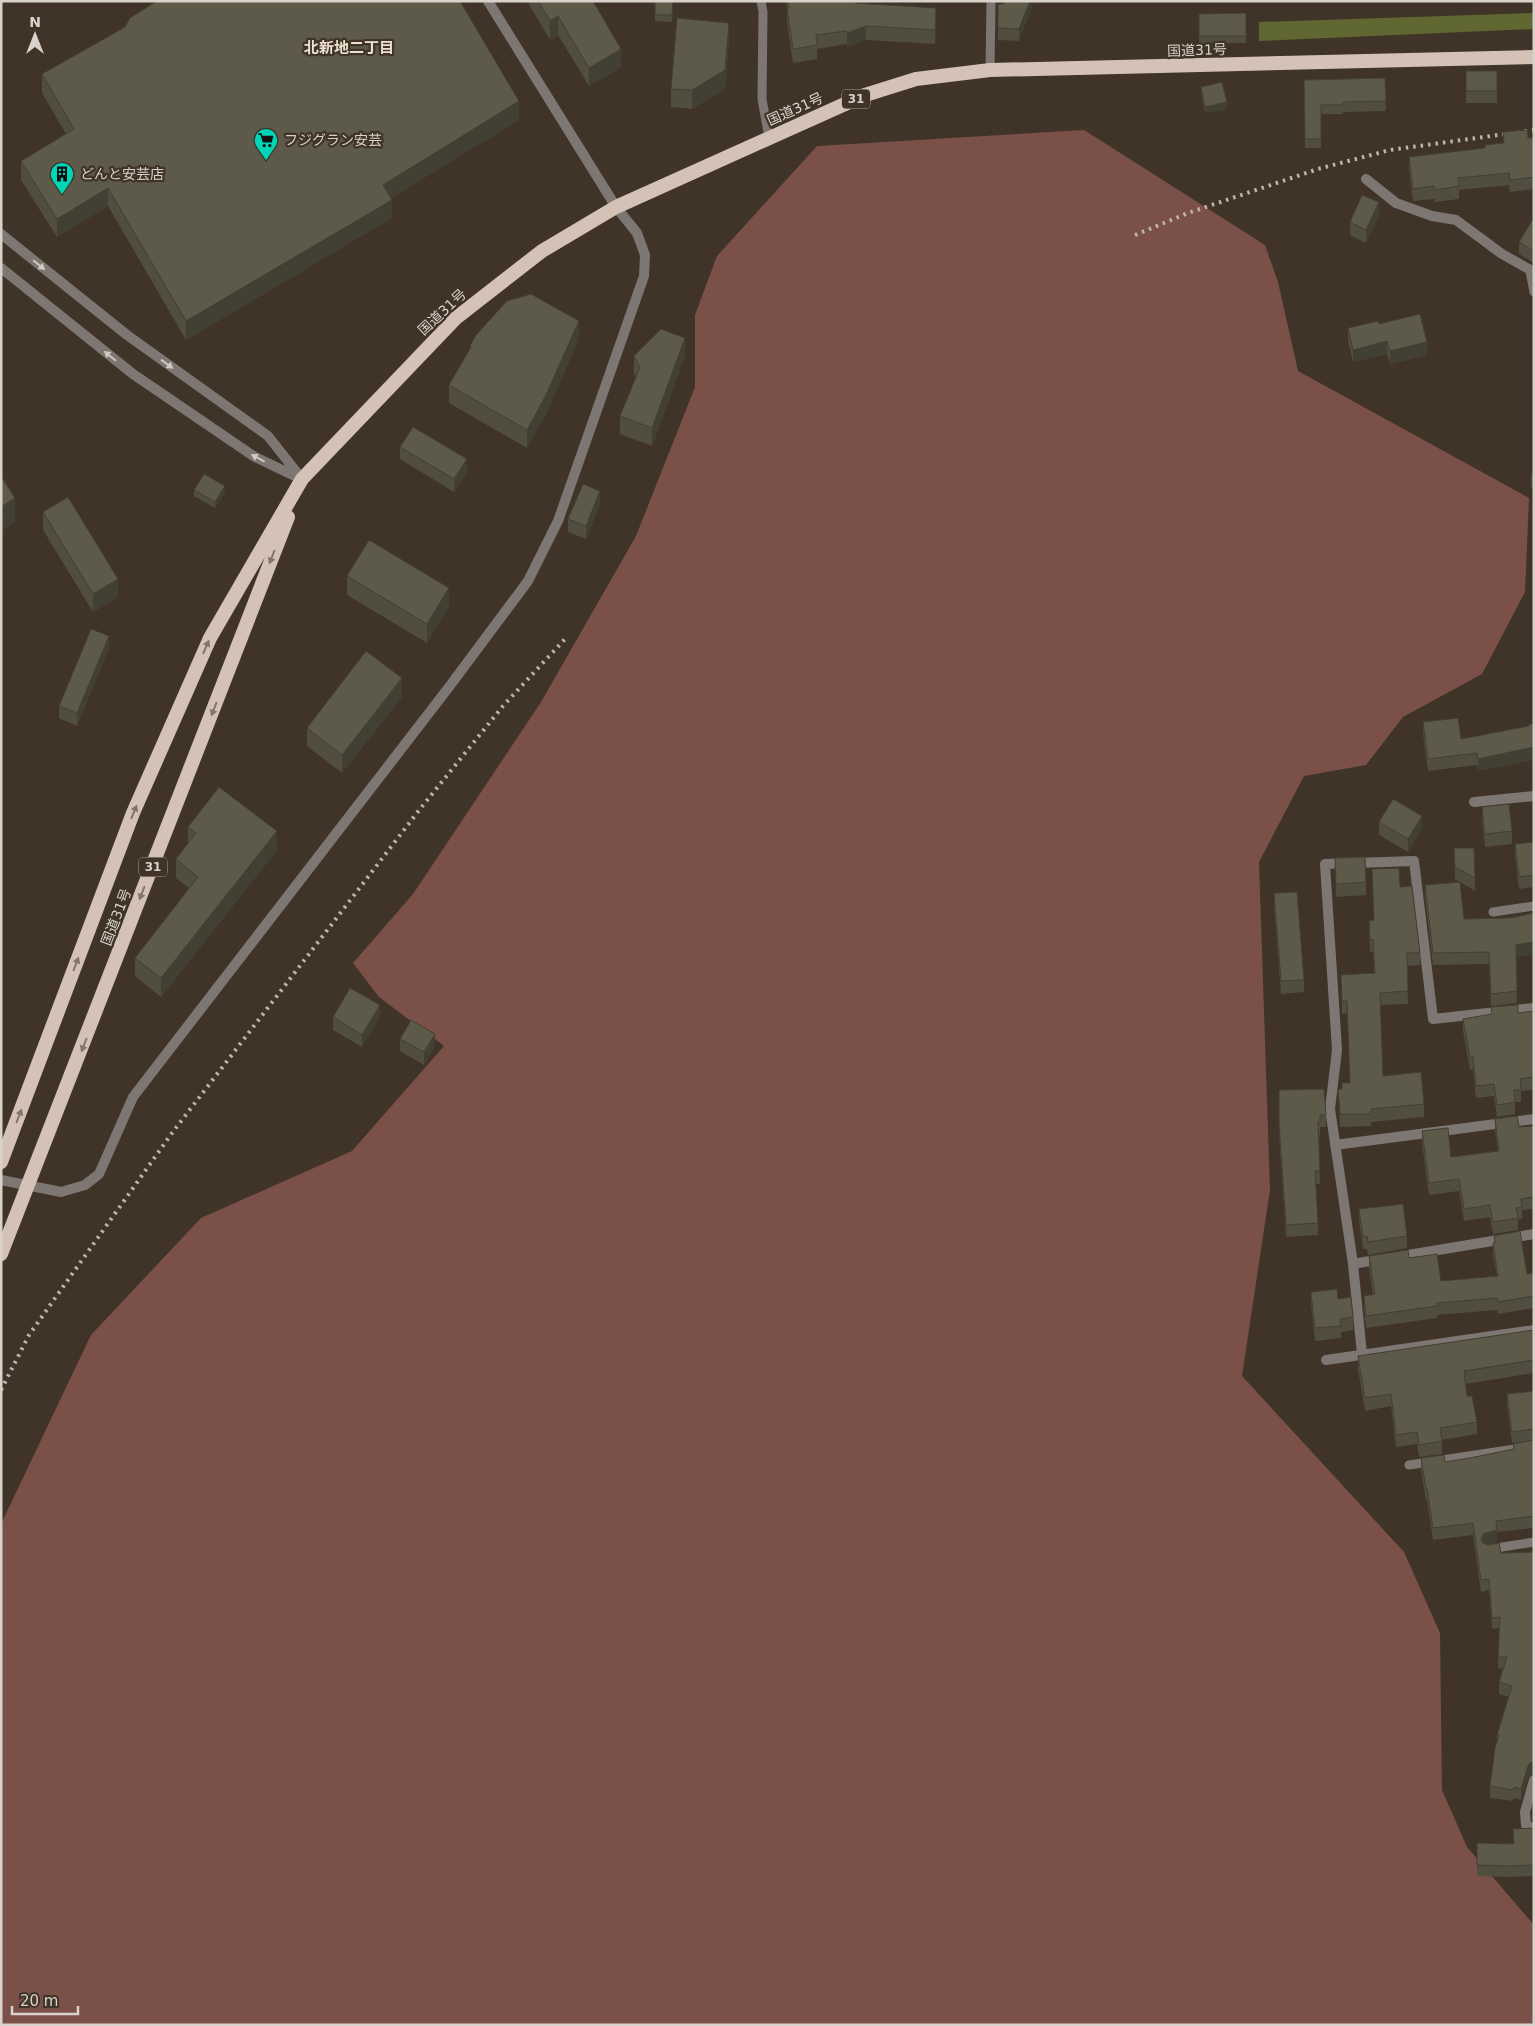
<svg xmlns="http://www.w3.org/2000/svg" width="1535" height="2026" font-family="'DejaVu Sans','Noto Sans JP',sans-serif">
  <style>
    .green { fill: #7a5048 }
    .water { fill: #606731 }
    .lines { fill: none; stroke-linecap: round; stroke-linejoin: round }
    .service { stroke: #7e7672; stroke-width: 9 }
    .minor { stroke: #7e7672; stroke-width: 10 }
    .tertiary { stroke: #7e7672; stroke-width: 10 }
    .trunk { stroke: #d4c2b7; stroke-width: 14 }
    .rail { stroke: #bdb5ac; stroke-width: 4; stroke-dasharray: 2.5 5; stroke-linecap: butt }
    .wall { fill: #514d3f }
    .shaded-wall { fill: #423f33 }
    .building { fill: #5e5a49; stroke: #423f33 }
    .oneway { fill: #d0c9c1 }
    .oneway2 { fill: #827468 }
    .labels { text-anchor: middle; stroke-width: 4.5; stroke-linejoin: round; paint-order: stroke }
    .shield { fill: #3f3427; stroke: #aba399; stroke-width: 1 }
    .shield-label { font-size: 12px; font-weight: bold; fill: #d9d2ca }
    .street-label { font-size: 14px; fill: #d9d2ca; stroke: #3f3427 }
    .poi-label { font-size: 14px; fill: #d9d2ca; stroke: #3f3427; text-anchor: start }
    .neighbourhood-label { font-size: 15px; font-weight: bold; fill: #efe1d0; stroke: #3f3427 }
  </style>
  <rect width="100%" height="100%" fill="#3f3427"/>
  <path class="green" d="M1084 130 1265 245 1278 282 1298 371 1529 498 1525 592 1482 674 1403 717 1366 765 1304 776 1259 862 1270 1190 1242 1376 1404 1552 1440 1633 1442 1790 1467 1847 1534 1925V2025H1V1524L91 1335 201 1218 352 1151 444 1046 379 997 353 963 413 894 541 702 636 536 695 387V315L717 256 817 146Z"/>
  <path class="water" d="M1534 13V29L1259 41V22Z"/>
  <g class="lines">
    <path class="service" d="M761 1 763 12 762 99 769 138
      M990 70 991 1
      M1530 271 1534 292
      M1493 912 1534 906
      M1409 1465 1534 1446
      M1490 1549 1534 1542"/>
    <path class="minor" d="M488 1 616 207
      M1366 179 1396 203 1432 216 1456 220 1502 254 1534 272
      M1474 802 1534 796
      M1335 1145 1534 1119
      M1396 1257 1534 1234
      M1353 1264 1381 1259
      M1362 1354 1353 1264 1330 1109 1337 1050 1325 864 1414 861 1433 1019 1534 1008
      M1326 1360 1534 1330
      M1534 1780 1525 1812 1526 1825 1534 1829"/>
    <path class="tertiary" d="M1 234 127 335 268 436 302 479
      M1 268 133 374 255 457 299 478
      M1 1180 61 1192 85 1185 99 1174 133 1097 449 687 528 581 558 521 644 276 645 255 637 233 616 207"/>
    <path class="trunk" d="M1 1162 133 813 210 638 302 479 456 318 542 251 616 207 865 95 916 79 990 70 1534 57
      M1 1254 288 517"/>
    <path class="rail" d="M1135 235 1188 213 1318 169 1390 150 1534 130
      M1 1390 29 1335 172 1133 420 809 503 706 565 639"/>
  </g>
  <path class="wall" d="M527 1H593L621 67 589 86 558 35 550 40Z
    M655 1H673L672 22 655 21Z
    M786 1H870L868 4 936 22 935 44 866 40 847 47 846 44 817 49V59L793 63 787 22V8Z
    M1004 1H1034L1019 41 998 40V4H1003Z
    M1246 13V43H1199V14Z
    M729 41 725 89 692 109 671 107V89Z
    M1466 71 1497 91V103H1466Z
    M42 74 519 120 391 198 392 218 186 340 108 206 57 237 21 180V161L66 134 42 93Z
    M1385 78 1386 111 1343 112V114H1321V148H1305L1304 80Z
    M1201 87 1227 109 1205 113 1201 93Z
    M1503 132 1528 138H1534V189L1510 192 1509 185 1459 190V199L1435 202 1434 199 1413 201 1409 169V157L1485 148 1503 143Z
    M1379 215 1366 243 1350 235V222Z
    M1534 217V263L1519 254V242Z
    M1379 324 1427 355 1390 364 1387 354 1353 362 1348 341V328Z
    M579 339 545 416 527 448 449 403V385L470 350V346Z
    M634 356H685L652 446 620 434V416L636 377 634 374Z
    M400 447 467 472 454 492 400 459Z
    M1534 471V488L1531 487V474Z
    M194 490 225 492 215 508 194 496Z
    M600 504 586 539 568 532V519Z
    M43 512 118 597 93 612 43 530Z
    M347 576 449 607 427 643 347 595Z
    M109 648 77 726 59 718V706Z
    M402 697 342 773 307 746V728Z
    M1423 722 1461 739 1529 726 1478 771 1477 765 1428 771 1423 734Z
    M1482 807 1512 831V844L1485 847 1482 820Z
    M1379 822 1422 828 1408 852 1379 835Z
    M188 827 277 850 161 997 135 976V958L189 888 176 878V859L188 843Z
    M1534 842V887L1519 889 1515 856V844Z
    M1454 848H1474L1475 891 1455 879Z
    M1335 858 1366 882V895L1336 897Z
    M1372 869 1400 887 1420 953V965L1407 966 1408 1004 1380 1005 1383 1076 1424 1104V1117L1371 1122V1126L1340 1127 1338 1089H1342L1350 1083 1347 1013 1342 1014 1341 975 1374 973 1373 952H1370L1369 933V921L1374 920Z
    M1425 885 1464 919 1510 918 1534 913V954L1516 957 1517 1003 1491 1006 1489 964 1433 965 1425 897Z
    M1274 893 1304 980V992L1281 994 1274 906Z
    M1534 1011V1090L1521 1091V1102H1515V1114L1497 1117 1494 1096 1476 1098 1473 1069 1470 1070 1463 1031V1019Z
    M333 1017H380L362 1047 333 1030Z
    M400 1039 435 1046 424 1065 400 1051Z
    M1279 1090 1326 1115V1127H1320V1135H1319L1320 1184H1316L1318 1223V1235L1286 1237 1279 1135Z
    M1495 1119 1519 1127 1534 1126V1209L1522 1210V1219H1518V1230L1493 1234 1490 1217 1464 1221 1459 1191 1429 1195 1422 1143V1131L1451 1157 1498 1151 1495 1131Z
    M1359 1209 1407 1236V1248L1368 1255 1367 1249H1363L1359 1221Z
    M1494 1236 1527 1274 1534 1273V1308L1498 1314 1497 1310 1437 1315V1318L1366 1328 1364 1308V1296L1373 1295 1369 1268V1256L1409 1258 1441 1281 1497 1276 1493 1255V1243H1494Z
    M1311 1292 1338 1299 1353 1317V1330L1341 1332V1338L1315 1341 1311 1304Z
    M1534 1330V1373L1466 1384 1467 1396 1477 1422V1434L1442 1440V1454L1419 1457 1417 1444 1396 1447 1391 1406 1365 1411 1358 1369V1356Z
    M1534 1391V1528L1497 1532V1542L1487 1544 1530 1775 1528 1778 1521 1800 1514 1798 1513 1801 1490 1798V1786L1497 1743V1735L1509 1697 1499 1694V1682L1503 1669 1498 1668 1499 1628 1492 1629 1489 1590 1481 1592 1473 1535 1433 1540 1427 1500H1426L1421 1470V1458L1445 1462 1470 1458 1513 1449V1444L1528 1441 1512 1443 1507 1405V1394Z
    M1534 1828V1876L1509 1877 1477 1876V1843L1514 1844 1513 1829Z"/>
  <path class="shaded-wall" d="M857 1H870L855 17V3Z
    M1030 1H1034L1019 41V29Z
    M936 8V22L935 44V30Z
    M558 16V35L550 40V21Z
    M729 23V41L725 89 692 109V90Z
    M866 26V40L847 47V33Z
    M621 49V67L589 86V68Z
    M519 101V120L383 203V185Z
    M1227 102V109L1205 113V107Z
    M108 188V206L57 237V219Z
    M392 200V218L186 340V321Z
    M1379 202V215L1366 243V230Z
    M579 321V339L545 416 527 448V430Z
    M685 338V356L652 446V428Z
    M1387 341V354L1353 362V350Z
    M1427 342V355L1390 364V351Z
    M467 459V472L454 492V479Z
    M225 486V492L215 508V502Z
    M600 491V504L586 539V526Z
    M15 498V522L1 531V507Z
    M118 579V597L93 612V594Z
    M449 588V607L427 643V624Z
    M109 636V648L77 726V713Z
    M402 678V697L342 773V755Z
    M1534 747V760L1478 771V759Z
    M1422 816V828L1408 852V839Z
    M277 831V850L161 997V978Z
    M1534 942V954L1516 957V945Z
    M380 1005V1017L362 1047V1035Z
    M435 1034V1046L424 1065V1052Z
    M1497 1530V1542L1483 1546 1481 1539 1483 1534Z
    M1534 1762V1774L1530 1775 1528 1778 1521 1800V1789L1528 1766 1530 1763Z"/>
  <path class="building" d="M157 1H460L519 101 383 185 392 200 186 321 108 188 57 219 21 161 74 129 42 74 125 27 130 18Z
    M538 1H593L621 49 589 68 558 16 550 21Z
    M655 1H673L672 15H655Z
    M788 1H857L855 3 936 8 935 30 866 26 847 33 846 31 816 35 817 45 793 49 787 8H789Z
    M1004 1H1030L1019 29 998 28V4H1003Z
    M1246 13V36H1199V14Z
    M677 18 729 23 725 70 692 90 671 89Z
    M1466 71H1497V91H1466Z
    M1385 78 1386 101 1343 102V105H1321V139H1305L1304 80Z
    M1222 82 1227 102 1205 107 1201 87Z
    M1527 130 1528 138H1534V177L1510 180 1509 173 1458 178 1459 186 1435 190 1434 186 1413 189 1409 157 1485 148V145L1504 143 1503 132Z
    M1362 195 1379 202 1366 230 1350 222Z
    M1534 217V251L1519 242Z
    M531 294 579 321 545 397 527 430 449 385 471 347 470 346 476 335 507 301Z
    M1420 314 1427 342 1390 351 1387 341 1353 350 1348 328 1378 321 1379 324Z
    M661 329 685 338 652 428 620 416 640 367 634 356Z
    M413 427 467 459 454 479 400 447Z
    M204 474 225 486 215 502 194 490Z
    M1 476 15 498 1 507Z
    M583 484 600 491 586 526 568 519Z
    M68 497 118 579 93 594 43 512Z
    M369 540 449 588 427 624 347 576Z
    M91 629 109 636 77 713 59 706Z
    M366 651 402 678 342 755 307 728Z
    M1458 718 1461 739 1529 726V724H1534V747L1478 759 1477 753 1428 759 1423 722Z
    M219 787 277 831 161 978 135 958 198 877 176 859 196 833 188 827Z
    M1393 799 1422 816 1408 839 1379 822Z
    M1509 804 1512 831 1485 834 1482 807Z
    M1534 842V875L1519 877 1515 844Z
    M1454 848H1474L1475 878 1455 867Z
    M1365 857 1366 882 1336 884 1335 858Z
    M1399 868 1400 887 1412 886 1420 953H1407L1408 991 1380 993 1383 1076 1421 1072 1424 1104 1371 1109V1114H1340L1338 1089H1342V1083H1350L1347 1001H1342L1341 975 1375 973 1373 939 1370 940 1369 921 1374 920 1372 869Z
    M1460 882 1464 919 1510 918 1534 913V942L1516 945 1517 991 1491 994 1489 952 1433 953 1425 885Z
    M1297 892 1304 980 1281 981 1274 893Z
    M350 988 380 1005 362 1035 333 1017Z
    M1518 1005V1013L1534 1011V1077L1520 1079 1521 1090H1514L1515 1102 1497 1105 1494 1084 1476 1086 1473 1057H1470L1463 1019 1492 1014 1491 1007Z
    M411 1020 435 1034 424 1052 400 1039Z
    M1324 1089 1326 1115H1320V1122H1318L1320 1171H1315L1318 1223 1286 1225 1279 1123V1090Z
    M1517 1116 1519 1127 1534 1126V1197L1521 1199 1522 1207 1516 1208 1518 1218 1493 1222 1490 1205 1464 1209 1459 1179 1429 1183 1422 1131 1448 1128 1451 1157 1499 1151 1495 1119Z
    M1403 1204 1407 1236 1368 1242 1367 1236 1363 1237 1359 1209Z
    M1520 1231 1527 1274 1534 1273V1296L1498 1302 1497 1298 1437 1303V1306L1366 1316 1364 1296 1375 1294 1369 1256 1408 1250 1409 1258 1437 1254 1441 1281 1498 1276 1493 1243H1495L1494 1236Z
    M1337 1289 1338 1299 1351 1297 1353 1317 1340 1319 1341 1326 1315 1328 1311 1292Z
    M1534 1330V1360L1464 1371 1467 1396H1472L1477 1422 1440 1428 1442 1441 1419 1445 1417 1432 1396 1435 1391 1394 1365 1398 1358 1356Z
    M1534 1391V1429L1512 1432 1507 1394Z
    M1534 1440V1516L1496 1521 1497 1530 1483 1534 1481 1539 1483 1543 1488 1545 1499 1543 1501 1553 1534 1552V1762L1530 1763 1528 1766 1521 1789 1514 1787 1513 1790 1490 1786 1495 1748 1499 1735H1497L1512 1686 1499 1682 1507 1657H1498L1500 1617 1492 1618 1489 1579 1481 1580 1473 1523 1433 1528 1427 1488 1426 1489 1421 1458 1444 1455 1445 1462 1470 1458 1514 1449 1513 1444Z
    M1534 1828V1865L1509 1866 1477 1865V1843L1514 1844 1513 1829Z"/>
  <defs><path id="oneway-solid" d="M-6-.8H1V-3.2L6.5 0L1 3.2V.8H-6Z" transform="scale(1.25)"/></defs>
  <g class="oneway">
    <use href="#oneway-solid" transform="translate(39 265) rotate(39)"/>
    <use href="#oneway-solid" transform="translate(110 356) rotate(-141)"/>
    <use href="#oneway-solid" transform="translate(167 364) rotate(36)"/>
    <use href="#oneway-solid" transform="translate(258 458) rotate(-152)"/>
  </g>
  <g class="oneway2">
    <use href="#oneway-solid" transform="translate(272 557) rotate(111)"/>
    <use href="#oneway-solid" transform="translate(206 647) rotate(-66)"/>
    <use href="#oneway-solid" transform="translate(214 709) rotate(111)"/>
    <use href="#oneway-solid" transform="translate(134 812) rotate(-68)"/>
    <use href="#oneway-solid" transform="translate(142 893) rotate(111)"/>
    <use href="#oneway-solid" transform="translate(76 964) rotate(-69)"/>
    <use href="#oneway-solid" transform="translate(84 1045) rotate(111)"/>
    <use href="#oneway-solid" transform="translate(19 1116) rotate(-69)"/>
  </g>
  <defs>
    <g id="supermarket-pin" transform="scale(1.25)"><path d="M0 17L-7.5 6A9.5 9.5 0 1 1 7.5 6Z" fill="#00d5b7" stroke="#3f3427"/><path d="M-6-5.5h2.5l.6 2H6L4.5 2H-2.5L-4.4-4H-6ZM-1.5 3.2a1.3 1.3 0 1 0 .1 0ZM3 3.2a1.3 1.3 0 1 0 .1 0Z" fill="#111"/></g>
    <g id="building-pin" transform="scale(1.25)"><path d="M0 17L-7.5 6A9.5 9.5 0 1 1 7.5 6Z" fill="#00d5b7" stroke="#3f3427"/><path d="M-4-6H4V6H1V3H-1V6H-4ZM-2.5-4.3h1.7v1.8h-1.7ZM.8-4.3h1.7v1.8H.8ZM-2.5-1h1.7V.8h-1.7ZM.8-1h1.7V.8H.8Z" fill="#111"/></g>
  </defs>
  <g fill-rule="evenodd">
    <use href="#supermarket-pin" x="266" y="140"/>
    <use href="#building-pin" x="62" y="174"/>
  </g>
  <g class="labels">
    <g class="shield">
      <rect x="842" y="89.5" width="28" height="19" rx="4"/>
      <rect x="139" y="857.5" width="28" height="19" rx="4"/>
    </g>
    <g class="shield-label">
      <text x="856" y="103">31</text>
      <text x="153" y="871">31</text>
    </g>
    <g class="street-label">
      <text transform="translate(1197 50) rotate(-2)" y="5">国道31号</text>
      <text transform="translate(795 109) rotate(-24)" y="5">国道31号</text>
      <text transform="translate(442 312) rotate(-43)" y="5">国道31号</text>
      <text transform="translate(116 917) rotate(-69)" y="5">国道31号</text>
    </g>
    <g class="poi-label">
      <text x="284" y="145">フジグラン安芸</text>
      <text x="80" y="179">どんと安芸店</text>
    </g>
    <g class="neighbourhood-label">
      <text x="349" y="53">北新地二丁目</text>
    </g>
  </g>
  <rect width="1535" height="2026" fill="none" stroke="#d9d2ca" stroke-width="5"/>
  <g transform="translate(35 35)" stroke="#3f3427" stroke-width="4" paint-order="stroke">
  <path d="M0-4L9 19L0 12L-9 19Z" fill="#d9d2ca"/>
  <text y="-8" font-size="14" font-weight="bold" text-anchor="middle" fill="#d9d2ca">N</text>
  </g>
  <path d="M12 2006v8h66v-8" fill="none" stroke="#d9d2ca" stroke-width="2.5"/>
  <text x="20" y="2006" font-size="15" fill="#d9d2ca" stroke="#3f3427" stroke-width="4" paint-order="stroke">20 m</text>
</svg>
